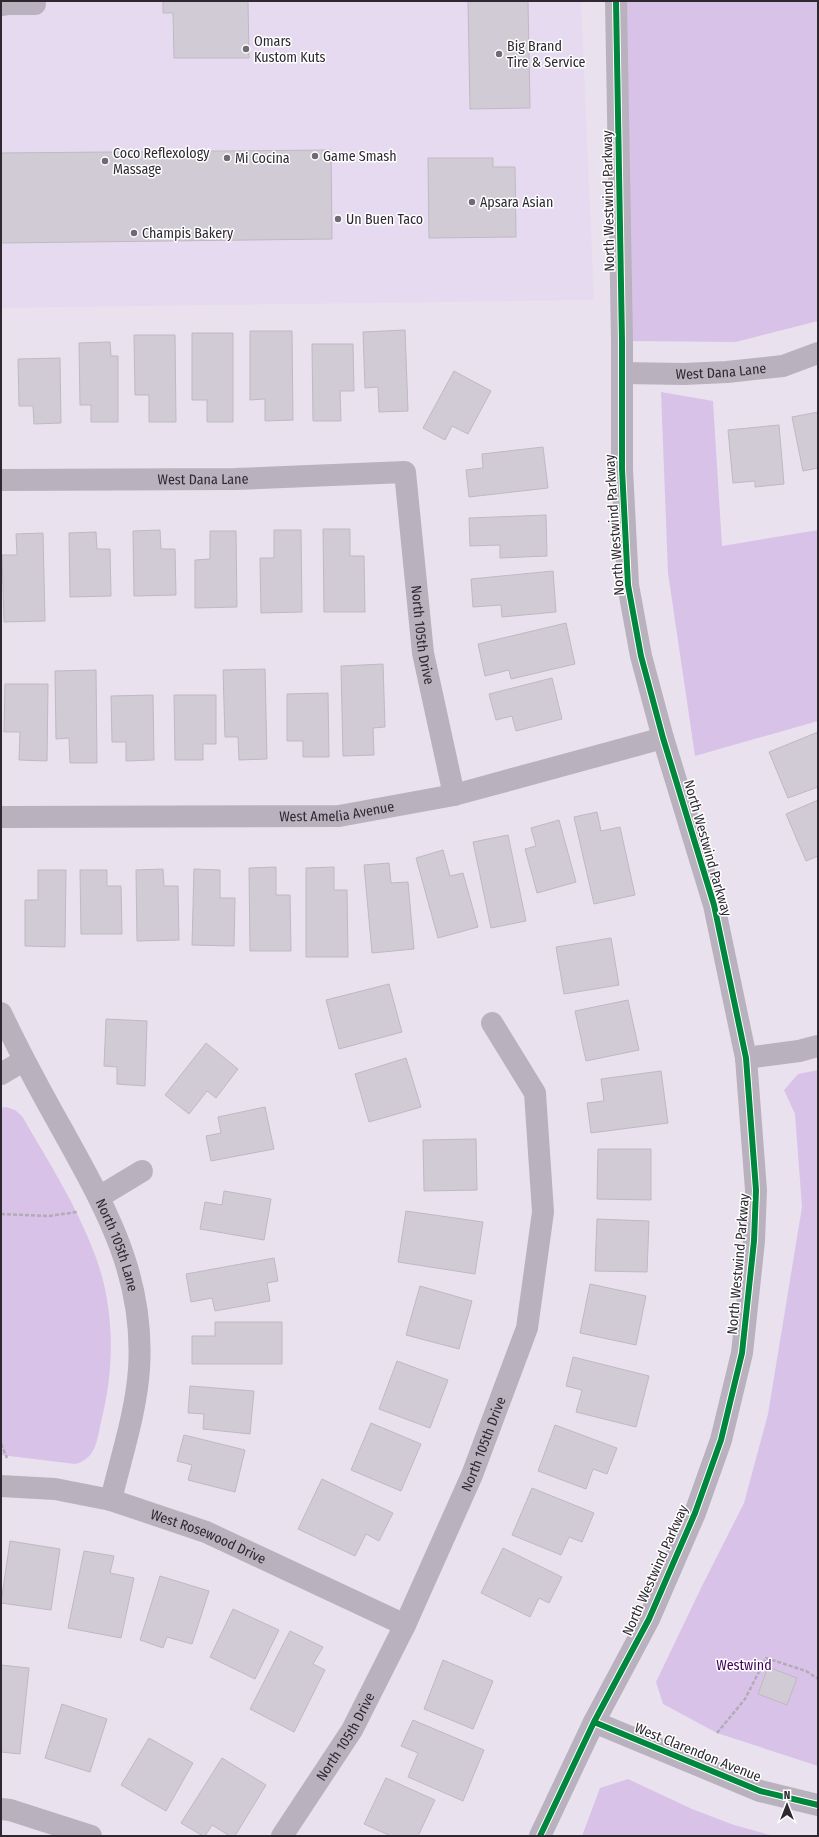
<svg xmlns="http://www.w3.org/2000/svg" width="819" height="1837" font-family="'Fira Sans Condensed',sans-serif">
  <style>
    .built { fill: #e6daf0 }
    .green { fill: #d9c2e8 }
    .building { fill: #d1cbd5; stroke: #bfb9c3 }
    .lines { fill: none; stroke-linecap: round; stroke-linejoin: round }
    .path { stroke: #b1acb5; stroke-width: 2.5; stroke-dasharray: 4 2; stroke-linecap: butt }
    .minor { stroke: #b9b2be; stroke-width: 22 }
    .cycleway-casing { stroke: #fff; stroke-width: 8 }
    .cycleway { stroke: #00873e; stroke-width: 6 }
    .poi-dot { fill: #6f6a73; stroke: #fff; stroke-width: 1.5 }
    .labels { text-anchor: middle; stroke-width: 3; stroke-linejoin: round; paint-order: stroke }
    .poi-label { font-size: 14px; fill: #2e2931; stroke: #fff; text-anchor: start }
    .street-label { font-size: 14px; fill: #2e2931; stroke: #fff }
    .park-label { font-size: 14px; fill: #41005d; stroke: #fff }
  </style>
  <rect width="100%" height="100%" fill="#e9e2ee"/>
  <path class="built" d="M1 1H581L594 300 1 308Z"/>
  <path class="green" d="M616 1H818V321L736 342 622 341Z
    M661 392 713 401 722 546 818 530V721L695 756 668 573Z
    M818 1070V1766L717 1733 663 1704 656 1682 701 1588 744 1503 768 1414 802 1207 795 1114 784 1090 798 1074Z
    M6 1107 15 1110 22 1116C48 1161 77 1206 95 1255 115 1307 115 1368 101 1422 97 1440 96 1459 75 1464L1 1455V1108Z
    M628 1779 692 1809 734 1825 774 1836H582L600 1788Z"/>
  <path class="building" d="M163 1H248L249 58H174L173 13H163Z
    M468 1H528L530 108 470 109Z
    M331 150 332 239 1 243V153Z
    M428 158H493V167H515L516 237 429 238Z
    M405 330 408 411 379 412 378 387 365 388 363 332Z
    M250 331H292L293 420 265 421V399L250 400Z
    M192 333H233V422H207V400H192Z
    M134 335H175L176 422H149V395H135Z
    M110 342 111 356H118V422H91V405H80L79 343Z
    M312 344H353L354 391H340L341 421H313Z
    M60 358 61 423 34 424 33 406H19L18 359Z
    M454 371 491 391 468 434 452 426 445 440 423 428Z
    M818 412V468L803 471 792 417Z
    M779 425 784 484 755 487V481L733 483 728 430Z
    M543 447 548 488 469 497 466 470 483 468 482 454Z
    M546 515 547 556 500 558V545L470 546 469 518Z
    M323 529H350V556H364L365 612H324Z
    M160 530 161 549H175L176 595 134 596 133 531Z
    M274 530H301L302 612 261 613 260 558H274Z
    M210 531H236L237 607 195 608V560L210 559Z
    M96 532 97 549H110L111 596 70 597 69 533Z
    M43 533 45 621 4 622 2 555H17L16 534Z
    M553 571 556 612 502 617 501 605 473 607 471 579Z
    M566 623 575 664 511 679 509 670 485 676 478 644Z
    M383 664 385 727 373 728 374 755 343 756 341 666Z
    M265 669 267 759 239 760 238 737H225L223 670Z
    M96 670 97 763H70L69 738 56 739 55 671Z
    M552 678 562 719 516 731 512 716 496 720 489 694Z
    M5 684H48L47 761 19 760 20 732H4Z
    M328 693 329 757H303V741H287V694Z
    M153 695 154 760 126 761V742H112L111 696Z
    M174 695H216V744H203V760H175Z
    M818 732V787L788 798 769 752Z
    M818 800V856L806 861 786 814Z
    M597 812 601 831 620 827 635 895 594 904 574 817Z
    M559 820 576 882 537 893 525 849 536 846 531 828Z
    M508 835 526 921 491 928 473 842Z
    M443 850 450 876 463 873 478 927 438 938 416 858Z
    M389 863 391 883 408 882 414 949 372 953 364 865Z
    M276 867V895H290L291 951H250L249 868Z
    M334 867V890H347L348 957H306V868Z
    M163 869 164 886H178L179 940 137 941 136 870Z
    M194 869 220 870V898H235L234 946 192 945Z
    M38 870H66L65 947 25 946V900H38Z
    M80 870H107V886H121L122 934H81Z
    M611 938 619 985 564 994 556 947Z
    M389 984 402 1032 339 1049 326 1000Z
    M628 1000 639 1050 586 1061 575 1011Z
    M106 1019 147 1021 145 1086 117 1084V1067L104 1066Z
    M206 1043 238 1069 216 1098 207 1091 189 1114 165 1095Z
    M406 1058 421 1107 369 1122 355 1074Z
    M661 1071 668 1123 591 1133 587 1103 604 1101 601 1079Z
    M265 1107 274 1149 211 1161 206 1136 221 1133 218 1117Z
    M476 1139 477 1190 424 1191 423 1140Z
    M598 1149H651V1200L597 1199Z
    M224 1191 271 1199 264 1240 200 1229 205 1202 222 1205Z
    M406 1211 483 1222 475 1274 398 1262Z
    M597 1219 649 1221 647 1272 595 1271Z
    M274 1258 278 1281 267 1283 270 1301 215 1311 212 1298 191 1302 186 1274Z
    M590 1284 646 1296 636 1345 580 1333Z
    M420 1286 472 1301 459 1349 406 1335Z
    M215 1322H282V1364H192V1336H215Z
    M573 1357 649 1376 636 1427 576 1412 582 1390 566 1386Z
    M397 1361 448 1380 430 1428 379 1409Z
    M190 1386 254 1391 250 1434 203 1429 204 1414 188 1413Z
    M371 1423 421 1444 401 1491 351 1470Z
    M555 1425 617 1448 607 1474 593 1469 586 1489 538 1471Z
    M184 1435 245 1450 235 1492 188 1480 192 1465 177 1461Z
    M322 1479 393 1513 379 1541 366 1534 355 1556 298 1529Z
    M532 1488 594 1513 582 1542 569 1537 561 1555 512 1535Z
    M10 1541 60 1549 51 1610 1 1603Z
    M503 1548 562 1577 549 1603 539 1598 530 1617 481 1593Z
    M84 1551 114 1556 110 1573 134 1578 121 1638 68 1628Z
    M160 1576 209 1591 192 1644 167 1637 163 1648 140 1640Z
    M233 1609 279 1630 255 1679 210 1657Z
    M290 1631 323 1647 313 1664 325 1670 294 1732 250 1709Z
    M443 1660 493 1681 473 1729 424 1709Z
    M1 1665 29 1668 20 1754 1 1752Z
    M768 1667 797 1678 787 1705 758 1694Z
    M62 1704 107 1719 90 1772 45 1758Z
    M413 1720 484 1750 463 1801 408 1777 418 1753 401 1746Z
    M149 1738 193 1763 166 1811 121 1785Z
    M222 1758 266 1785 235 1836H230L212 1825 205 1836H203L181 1823Z
    M386 1778 435 1800 418 1836H391L364 1824Z"/>
  <g class="lines">
    <path class="path" d="M1 1214 49 1216 77 1212
      M1 1444 7 1458
      M717 1733 745 1699 766 1658 806 1671 818 1679"/>
    <g class="minor">
      <path d="M1 5 8 4H35"/>
      <path id="s1" d="M622 373 684 374 727 372 783 366 818 353"/>
      <path id="s2" d="M1 480 235 479 405 472 423 653 454 795"/>
      <path id="s3" d="M1 817 339 816 454 795 663 738"/>
      <path id="s4" d="M1 1013C20 1053 41 1092 63 1131 106 1209 145 1276 139 1369 136 1413 121 1457 111 1500"/>
      <path d="M746 1058 799 1051 818 1046"/>
      <path d="M1 1074 23 1061"/>
      <path d="M99 1197 142 1171"/>
      <path id="s5" d="M1 1486 55 1489 111 1500 206 1532 405 1625"/>
      <path d="M594 1722 760 1791 818 1805"/>
      <path d="M1 1809 10 1810 91 1836"/>
      <path id="s6" d="M282 1836 352 1730 405 1625 472 1475 527 1328 543 1212 535 1093 492 1023"/>
      <path d="M540 1836 594 1722 649 1619 695 1513 721 1440 742 1353 754 1241 756 1190 746 1058 714 905 663 738 641 656 628 585 622 469V341L616 1"/>
    </g>
    <g class="cycleway-casing">
      <path id="cycleway" d="M594 1722 760 1791 818 1805
        M540 1836 594 1722 649 1619 695 1513 721 1440 742 1353 754 1241 756 1190 746 1058 714 905 663 738 641 656 628 585 622 469V341L616 1"/>
    </g>
    <use href="#cycleway" class="cycleway"/>
  </g>
  <g class="poi-dot">
    <circle cx="246" cy="49" r="4"/>
    <circle cx="499" cy="54" r="4"/>
    <circle cx="315" cy="156" r="4"/>
    <circle cx="227" cy="158" r="4"/>
    <circle cx="105" cy="161" r="4"/>
    <circle cx="472" cy="202" r="4"/>
    <circle cx="338" cy="219" r="4"/>
    <circle cx="134" cy="233" r="4"/>
  </g>
  <g class="labels">
    <g class="poi-label">
      <text x="254" y="46">Omars<tspan x="254" dy="16">Kustom Kuts</tspan></text>
      <text x="507" y="51">Big Brand<tspan x="507" dy="16">Tire &amp; Service</tspan></text>
      <text x="113" y="158">Coco Reflexology<tspan x="113" dy="16">Massage</tspan></text>
      <text x="323" y="161">Game Smash</text>
      <text x="235" y="163">Mi Cocina</text>
      <text x="480" y="207">Apsara Asian</text>
      <text x="346" y="224">Un Buen Taco</text>
      <text x="142" y="238">Champis Bakery</text>
    </g>
    <g class="street-label">
      <text transform="translate(608 201) rotate(-91)" y="5">North Westwind Parkway</text>
      <text dy="5" stroke="none"><textPath href="#s1" startOffset="99">West Dana Lane</textPath></text>
      <text dy="5" stroke="none"><textPath href="#s2" startOffset="202">West Dana Lane</textPath></text>
      <text transform="translate(614 525) rotate(-94)" y="5">North Westwind Parkway</text>
      <text dy="5" stroke="none"><textPath href="#s2" startOffset="568">North 105th Drive</textPath></text>
      <text dy="5" stroke="none"><textPath href="#s3" startOffset="336">West Amelia Avenue</textPath></text>
      <text transform="translate(708 848) rotate(74)" y="5">North Westwind Parkway</text>
      <text dy="5" stroke="none"><textPath href="#s4" startOffset="260">North 105th Lane</textPath></text>
      <text transform="translate(738 1264) rotate(-85)" y="5">North Westwind Parkway</text>
      <text dy="5" stroke="none"><textPath href="#s6" startOffset="442">North 105th Drive</textPath></text>
      <text dy="5" stroke="none"><textPath href="#s5" startOffset="215">West Rosewood Drive</textPath></text>
      <text transform="translate(655 1570) rotate(-66)" y="5">North Westwind Parkway</text>
      <text dy="5" stroke="none"><textPath href="#s6" startOffset="118">North 105th Drive</textPath></text>
      <text transform="translate(698 1752) rotate(22)" y="5">West Clarendon Avenue</text>
    </g>
    <g class="park-label">
      <text x="744" y="1670">Westwind</text>
    </g>
  </g>
  <rect width="819" height="1837" fill="none" stroke="#2e2931" stroke-width="4"/>
  <g transform="translate(787 1805)" stroke="#ffffff" stroke-width="3" paint-order="stroke">
  <path d="M0-3L7 15L0 10L-7 15Z" fill="#2e2931"/>
  <text y="-6" font-size="11" font-weight="bold" text-anchor="middle" fill="#2e2931">N</text>
  </g>
</svg>
